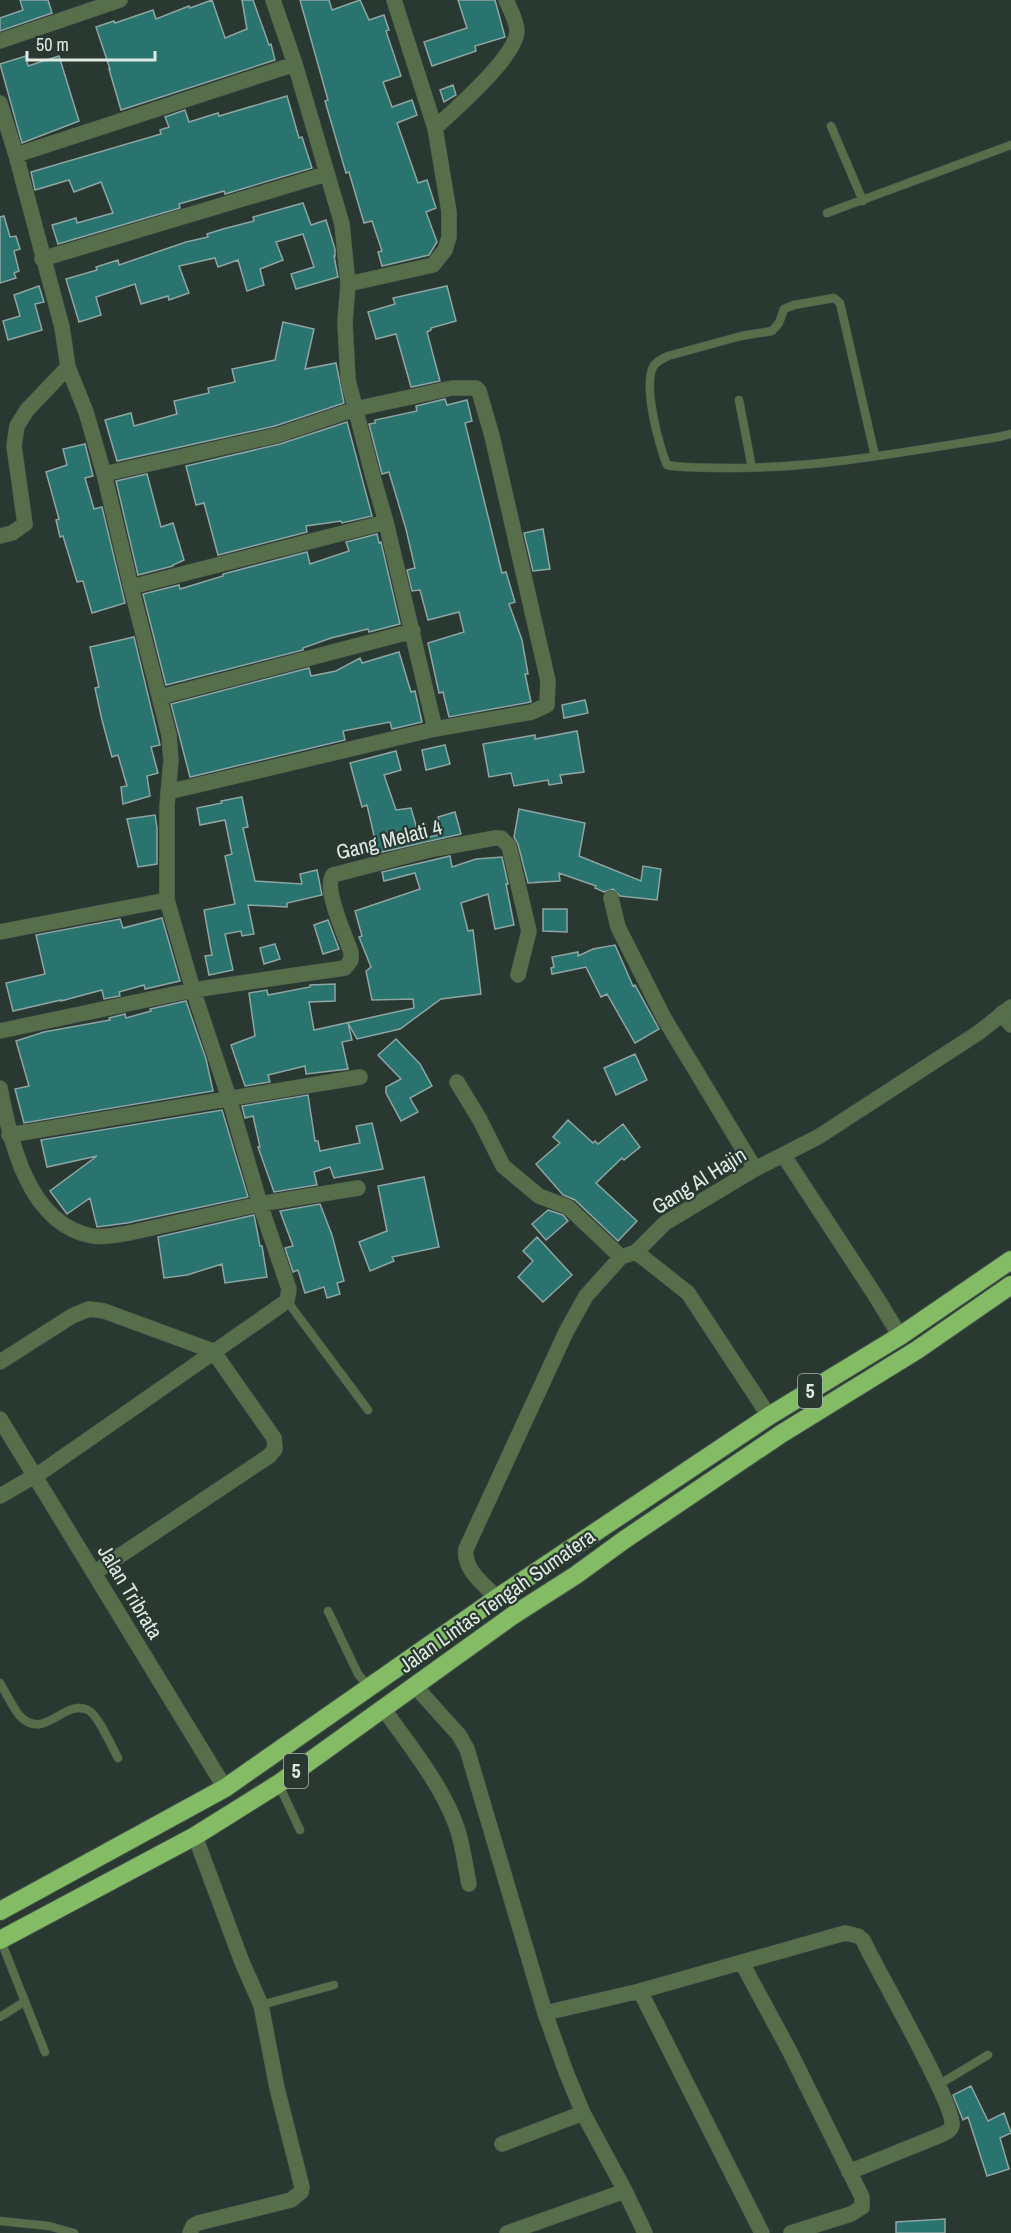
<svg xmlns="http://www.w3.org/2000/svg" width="1011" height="2233" font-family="'Archivo Narrow',sans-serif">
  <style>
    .building { fill: #29746f; stroke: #8ea5a3; stroke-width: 1.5 }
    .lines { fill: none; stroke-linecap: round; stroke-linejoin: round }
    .lane-casing { stroke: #46554e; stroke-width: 9 }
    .street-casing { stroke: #46554e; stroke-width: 16 }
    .highway-casing { stroke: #46554e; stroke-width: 20 }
    .lane { stroke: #576e4b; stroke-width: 8 }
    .street { stroke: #576e4b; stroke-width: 15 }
    .highway { stroke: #83bc64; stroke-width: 18 }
    .labels { text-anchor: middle; stroke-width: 4.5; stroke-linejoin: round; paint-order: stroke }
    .shield { fill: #293931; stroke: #a9b5af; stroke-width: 1.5 }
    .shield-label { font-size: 20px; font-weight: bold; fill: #e0eae5 }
    .street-label { font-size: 21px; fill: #e0eae5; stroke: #293931 }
  </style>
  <rect width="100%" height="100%" fill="#293931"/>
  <path class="building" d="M20 0H48L52 13 0 31V18L23 10Z
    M212 0 225 38 247 29 242 0H253L269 45 271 44 275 60 121 110 109 69H110L96 27 114 21 115 23 153 10 156 19 189 6 190 8Z
    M300 0H329L332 10 360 0 369 20 384 15 389 30 386 31 401 76 383 82 392 107 412 100 417 115 397 123 418 183 427 180 436 208 426 212 437 242 429 255 382 266 378 252 382 251 372 221 364 223 349 172 346 173 325 101 328 100Z
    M458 0H495L505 37 475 46 476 51 432 66 424 42 467 28Z
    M26 56 28 66 59 56 79 121 22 143 0 64Z
    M453 85 456 95 444 102 440 90Z
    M287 96 299 138 302 137 312 168 225 194 224 191 179 204 180 208 58 244 52 225 76 218 77 223 113 213 101 182 74 192 69 180 35 190 31 172 161 134 160 130 169 127 165 117 185 110 189 122 218 113 219 116Z
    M303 203 311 225 326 220 335 249V256H334L338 277 296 289 291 274 314 267 303 234 276 242 283 260 260 269 264 285 247 291 238 260 218 267 215 258 179 266 189 293 169 300 168 296 141 304 135 284 96 297 101 315 79 322 66 279 97 270 96 267 118 260 119 265 186 242 208 237 207 234 223 229 254 221 253 217Z
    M4 216 10 237 16 236 20 249 14 251 19 271 14 273 16 278 0 283V217Z
    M39 286 44 302 35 304 42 330 8 340 3 321 20 316 14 295Z
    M447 286 456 321 431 328V330L427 332 440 381 411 387 396 334 376 339 368 312 395 304 393 298Z
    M283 322 314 329 305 369 336 363 344 403 275 426 117 461 105 420 131 413 134 426 177 414 174 401 209 393 208 388 235 382 232 369 275 360Z
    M445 399 447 405 467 400 472 421 465 423 502 573 506 572 515 602 509 604 522 640 528 674H525L531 702 449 717 443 692 439 693 428 643 464 632 459 612 428 620 420 590 412 591 407 570 415 568 406 529 389 472 382 474 369 424 375 423V420L417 411 416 406Z
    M347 422 372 516 342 523 341 521 306 526 307 532 218 555 204 503 196 505 186 466 280 444Z
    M85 444 93 476 85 478 94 509 102 507 125 603 92 613 83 581 77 582 63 536 60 537 56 520 59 519 46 472 67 465 63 449Z
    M147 474 161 527 173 523 184 560 173 565V566L138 575 116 481Z
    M543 529 550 569 533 571 524 533Z
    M377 534 379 543 381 542 400 624 369 632 368 629 331 638 303 648V650L166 685 143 594 179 585 180 589 223 576V574L307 552 310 564 349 551 346 542Z
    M134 637 160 745 151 747 158 773 147 776 150 796 123 804 121 787 127 786 118 755 112 757 102 720 95 688 99 687 90 647Z
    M399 652 411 692 415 691 422 722 392 729 390 722 343 731 345 740 190 777 171 704 309 668 311 676 336 671 360 658 362 663Z
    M585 700 588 713 564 718 562 705Z
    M577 731 584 772 560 775 562 783 549 785 548 780 514 786 511 773 489 777 483 744 535 735V739Z
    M445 745 450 764 426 770 422 750Z
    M396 751 401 770 384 775 396 810 411 808 420 839 442 834 438 817 455 812 461 834 378 853 367 805 362 807 350 763Z
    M242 797 248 827 243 828 255 881 302 884 300 874 317 870 322 895 287 903V907L248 905 254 934 242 936 241 931 225 934 233 970 209 975 205 956 212 955 204 910 235 904 225 856 232 854 225 820 200 825 197 808 222 803 221 801Z
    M519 809 585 823 579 856 641 881 643 866 661 869 657 900 620 896 613 889 604 892 595 888 596 886 559 873 560 881 528 883 518 844 514 837Z
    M155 815 157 828V864L138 867 127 819Z
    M450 856 452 867 476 859 502 857 508 884H506L514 925 495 929 488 894 461 903 468 931 473 930 481 994 441 999 400 1029 357 1039 348 1023 352 1040 342 1042 348 1069 306 1074 305 1066 268 1075 270 1082 245 1086 231 1045 255 1036 249 993 267 990 268 995 310 987V985L335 984V1001L309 1002 314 1030 414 1008 413 999 372 1000 366 971 371 967 359 937 362 936 355 911 420 889 415 873 384 881 382 872Z
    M543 909H567V932L543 931Z
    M162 918 180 981 145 989 144 985 119 992 120 996 104 999 102 990 61 1001V1000L13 1011 6 983 45 974 36 935 120 919 123 928Z
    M328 920 339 949 323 954 314 925Z
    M275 944 280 959 264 964 260 948Z
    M615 945 633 986 635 985 659 1029 635 1043 607 994 601 997 586 967 552 974 551 968 554 967 552 957 578 952V956L593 949Z
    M186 1001 206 1059 213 1091 24 1123 15 1089 29 1086 16 1041 44 1032 110 1020 109 1018 125 1014 126 1018 151 1011 150 1009Z
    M396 1039 420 1064 432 1086 410 1098 418 1112 401 1121 386 1093V1087L401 1079 378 1055Z
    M635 1054 647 1080 616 1095 604 1068Z
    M308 1095 315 1141H318L320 1151 360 1143 356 1126 372 1123 383 1169 334 1178 330 1167 314 1172 317 1185 274 1192 258 1147H260L253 1116 245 1118 242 1106Z
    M222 1110 248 1197 127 1223 97 1227 90 1198 67 1214 50 1191 97 1156 47 1167 41 1140Z
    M568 1120 593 1143 595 1141 598 1144 623 1124 640 1147 624 1160 622 1158 596 1183 637 1221 618 1241 575 1200 563 1195 536 1164 560 1143 553 1137Z
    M424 1177 439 1247 392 1257 394 1261 370 1271 359 1242 387 1231 378 1186Z
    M320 1204 332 1235 344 1281 337 1283 340 1294 327 1298 324 1287 305 1293 298 1270 293 1272 285 1248 293 1246 280 1211Z
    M548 1210 563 1215 568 1221 546 1240 532 1224Z
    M254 1215 260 1246H262L267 1277 225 1283 222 1264 187 1275 164 1278 158 1237Z
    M537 1237 572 1275 543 1302 518 1277 533 1261 523 1251Z
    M971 2086 988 2121 1004 2113 1011 2133 1000 2138 1009 2169 987 2176 968 2117 963 2120 953 2095Z
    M945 2219V2233H896V2222Z"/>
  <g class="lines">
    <g class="lane-casing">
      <path id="lane" d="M831 126 863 201
        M827 213 1011 145
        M739 400 752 468
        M875 456 840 303 834 298 794 305 784 309 779 323 772 331 741 336 668 356C663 359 656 361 653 367 643 387 659 445 667 465 688 469 710 467 732 468 821 468 910 451 998 437L1011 434
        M287 1301 368 1410
        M328 1611 358 1674 368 1686
        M0 1683C6 1693 12 1706 19 1715 44 1743 64 1698 88 1710 98 1715 112 1747 118 1758
        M279 1785 300 1830
        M1 1941 45 2052
        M261 2005 334 1985
        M0 2017 24 2002
        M938 2085 988 2055
        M0 2221 49 2226 74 2233"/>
    </g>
    <g class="street-casing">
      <path id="street" d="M273 0 295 64 342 224 348 284 345 322 348 380 373 477 386 522 435 729
        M0 41 120 0
        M0 103 16 155 62 327 68 367 86 412 104 474 131 587
        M435 128C454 110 516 57 517 31 517 22 510 9 506 0
        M16 155 295 64
        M42 259 326 174
        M348 284 433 265 445 250 449 237V212L435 128 394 0
        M104 474 278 435 355 409 452 388H476L479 391 492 436 548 681 547 705 532 712 435 729 168 792
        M0 536 12 533 25 524 14 446 17 426 27 410 68 367
        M160 697 413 631
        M611 898 618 927 664 1018 755 1169
        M0 932 167 900
        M1002 1013 1011 1025
        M0 1031 193 990 345 968 351 960V952C345 935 323 888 333 875L429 850 495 838H501L509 846 529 931 518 975
        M457 1082 480 1120 503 1166 539 1196 568 1207 621 1257
        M0 1088C10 1141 28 1224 92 1236 104 1238 117 1235 129 1233L260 1204 358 1188
        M9 1135 360 1077
        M784 1156 875 1295 900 1336
        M636 1252 688 1293 769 1416
        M0 1362 72 1316 89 1309 104 1311 213 1351 274 1438 275 1449 269 1456 94 1573
        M0 1419 225 1788
        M0 1496 43 1471 287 1301 289 1289 260 1204 229 1098 193 990 167 900V806L171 760 169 735 131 587 386 522
        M497 1598C484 1584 463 1570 466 1549L566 1332 586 1296 621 1257 636 1252 665 1223 755 1169 818 1137 978 1033 1011 1007
        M414 1685 459 1735 467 1749 545 2013 566 2072 583 2113 625 2191 645 2233
        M383 1708C409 1745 440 1782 456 1825 463 1844 465 1865 469 1884
        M742 1963 789 2050 862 2197V2207L851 2214 791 2233
        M640 1991 762 2233
        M545 2013 640 1991 845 1933 858 1936 863 1940C876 1969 955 2104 952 2125 951 2130 947 2132 943 2134L849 2172
        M502 2144 583 2113
        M190 2233 193 2226 198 2223 291 2200 301 2192 302 2187 277 2088 261 2005 242 1962 195 1836
        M507 2233 625 2191"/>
    </g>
    <g class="highway-casing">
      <path id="highway" d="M0 1911 225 1788 497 1598 769 1416 900 1336 1011 1260
        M0 1940 195 1836 278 1784 512 1616 576 1575 624 1540 781 1434 917 1350 1011 1285"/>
    </g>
    <use href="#lane" class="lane"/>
    <use href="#street" class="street"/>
    <use href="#highway" class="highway"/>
  </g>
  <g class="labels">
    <g class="shield">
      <rect x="798" y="1374" width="24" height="34" rx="4.5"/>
      <rect x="284" y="1754" width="24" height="34" rx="4.5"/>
    </g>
    <g class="shield-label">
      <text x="810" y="1398">5</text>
      <text x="296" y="1778">5</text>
    </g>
    <g class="street-label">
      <text transform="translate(389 840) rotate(-14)" y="7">Gang Melati 4</text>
      <text transform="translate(699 1181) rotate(-32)" y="7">Gang Al Hajin</text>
      <text transform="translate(130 1592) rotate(59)" y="7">Jalan Tribrata</text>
      <text transform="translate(497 1601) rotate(-35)" y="7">Jalan Lintas Tengah Sumatera</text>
    </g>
  </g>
  <path d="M27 51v9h128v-9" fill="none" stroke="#e0eae5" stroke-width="3"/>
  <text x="36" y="51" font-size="18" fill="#e0eae5" stroke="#293931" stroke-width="4.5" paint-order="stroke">50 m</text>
</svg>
